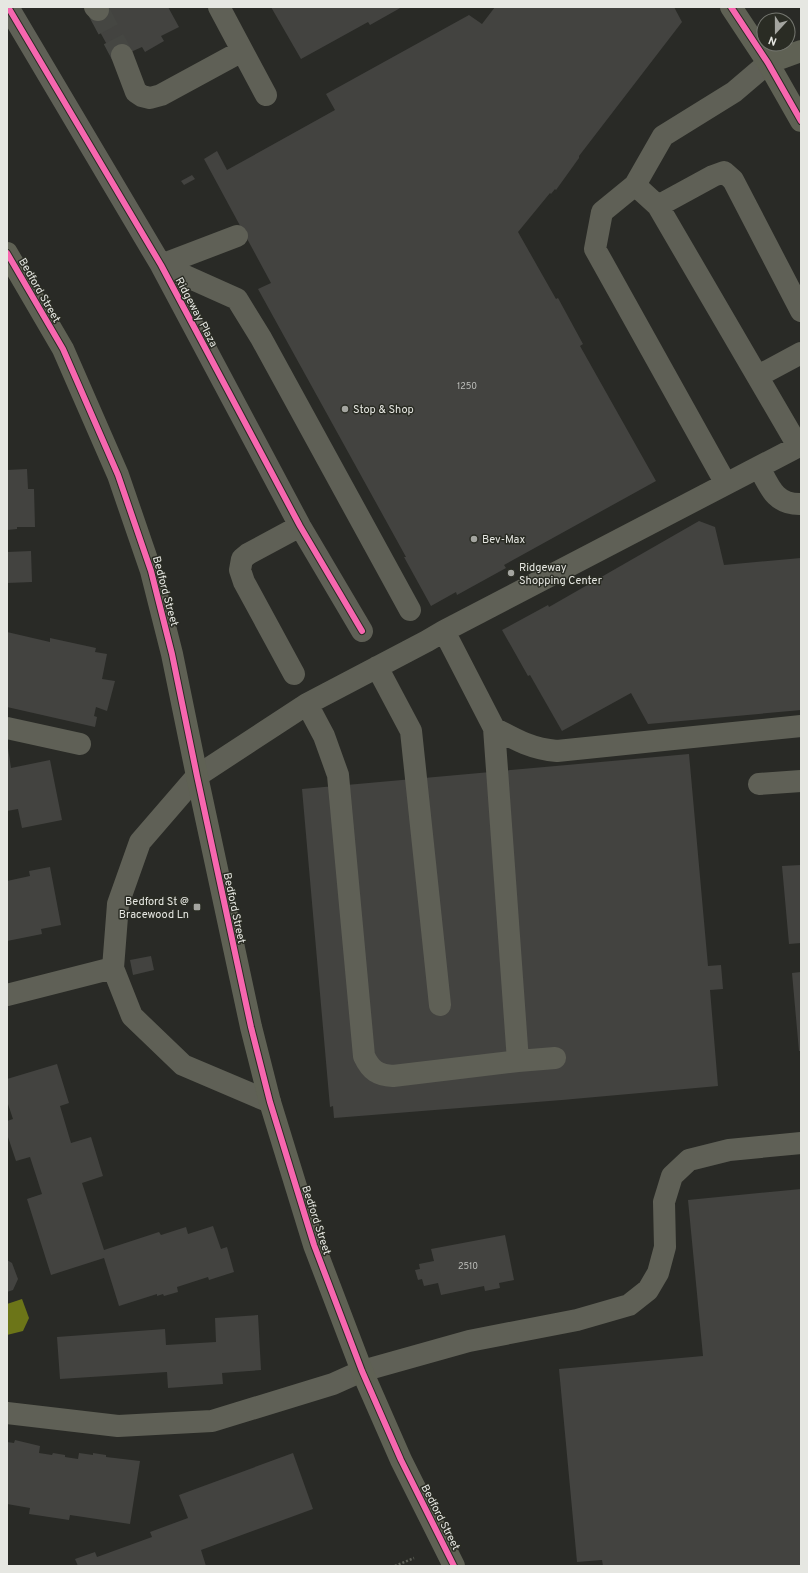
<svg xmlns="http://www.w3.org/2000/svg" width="808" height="1573" font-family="Overpass,sans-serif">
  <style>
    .water { fill: #6c7518 }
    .building { fill: #434340 }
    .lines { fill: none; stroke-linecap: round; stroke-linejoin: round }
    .minor-tunnel { stroke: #454642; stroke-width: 22; stroke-dasharray: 22 11; stroke-linecap: butt }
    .path { stroke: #5e6057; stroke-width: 2.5; stroke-dasharray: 2 2; stroke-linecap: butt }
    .minor { stroke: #5f6056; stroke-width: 22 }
    .major { stroke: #5f6154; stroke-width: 22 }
    .cycleway-casing { stroke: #2a2c24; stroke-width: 8 }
    .cycleway { stroke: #f766af; stroke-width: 6 }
    .poi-dot { fill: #a4a5a0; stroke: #2a2c24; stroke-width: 1.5 }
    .labels { text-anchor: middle; stroke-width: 3; stroke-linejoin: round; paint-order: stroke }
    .number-label { font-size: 9px; fill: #bdbeba }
    .street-label { font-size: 11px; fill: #e6e7e2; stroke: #2a2c24 }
    .poi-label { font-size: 11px; fill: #e6e7e2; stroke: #2a2c24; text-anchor: start }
  </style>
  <rect width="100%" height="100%" fill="#292a26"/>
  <path class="water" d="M22 1299 29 1318 23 1331 7 1335V1304Z"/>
  <path class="building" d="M103 7H168L179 27 161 36 164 41 145 52 142 47 115 59 90 14Z
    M271 7H402L370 25 368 22 301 59Z
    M495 7H674L682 22 579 156V158L556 190 555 189 551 194 550 193 518 232 556 299 558 298 583 344 580 346 656 481 504 565 506 568 457 595 456 592 431 606 404 557H406L258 289 271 283 204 159 217 151 227 170 335 110 326 94 469 15 482 24Z
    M192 175 195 179 184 185 181 181Z
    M27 469 28 489H34L35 527H17V529L7 530V470Z
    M699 521 715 527 724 565 801 558V710L648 724 631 693 562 731 530 675 528 676 502 630 548 605 549 607Z
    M31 551 32 582 7 583V552Z
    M7 632 50 642V638L96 648 95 652 107 654 102 679 115 681 107 711 96 707 94 716 97 717 95 727 7 707Z
    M8 748 11 768 50 760 62 820 22 828 18 809 7 811Z
    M689 754 708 966 721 965 723 989 710 990 718 1086 562 1100 334 1118 333 1106 330 1107 302 789Z
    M801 865V943L789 944 782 866Z
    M50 867 61 925 41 929 42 934 7 941V881L30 876 29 871Z
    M151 956 154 970 133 975 130 960Z
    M801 972V1051H799L792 973Z
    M57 1064 69 1103 60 1106 71 1143 91 1137 103 1176 82 1183 104 1250 159 1232 161 1235 186 1227 188 1234 213 1226 221 1249 227 1247 234 1272 209 1280 208 1277 177 1287 178 1292 164 1296 163 1294 157 1296V1294L119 1306 104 1258 51 1275 27 1199 42 1194 30 1157 16 1161 7 1134V1121L13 1119 7 1101V1079Z
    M801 1189V1566H603L602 1560 577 1562 559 1369 703 1356 688 1200Z
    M505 1235 514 1280 499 1283 500 1288 485 1291 484 1286 441 1295 438 1283 424 1286 422 1279 418 1280 415 1270 420 1269 419 1264 434 1261 431 1249Z
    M7 1260 12 1263 18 1279 13 1290 7 1292Z
    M258 1315 261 1370 222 1373 223 1384 168 1388 167 1372 60 1379 57 1337 165 1329 166 1345 216 1342 215 1318Z
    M15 1440 40 1446 39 1453 52 1455 53 1453 65 1455V1457L78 1459 79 1453 93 1455V1453L106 1455V1457L140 1461 130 1524 70 1515 69 1520 29 1514 30 1508 7 1504V1442L14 1443Z
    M293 1453 313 1509 201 1550 206 1566H78L75 1559 95 1552 97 1557 152 1537 150 1532 188 1518 179 1495Z"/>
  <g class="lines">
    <path class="minor-tunnel" d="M98 10 122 55"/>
    <path class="path" d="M395 1566 414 1558"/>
    <path class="minor" d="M8 7 161 265 300 526 362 631
      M95 7 98 10
      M219 7 266 95
      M122 55 136 92 142 96 150 98 161 95 242 51
      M635 185 663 136 734 92 768 63
      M658 206 635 185 602 212 595 249 726 484
      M161 265 237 299 261 338 410 610
      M161 265 237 236
      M758 376 801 353
      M798 446 658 206 713 176 724 172 733 180 801 311
      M759 467C769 486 775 505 801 504
      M377 667 411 731 440 1005
      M294 674 244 582 240 570 242 559 248 554 300 526
      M307 704 324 736 338 775 364 1056C371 1071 378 1075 393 1076L518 1061 494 728 444 631
      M7 728 80 744
      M494 728C516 740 532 749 557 751L801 726
      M759 784 801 781
      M7 995 113 968
      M518 1061 555 1058
      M270 1102 183 1065 132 1016 113 968 118 904 140 842 197 776 307 704 427 641 444 631 801 445
      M7 1413 118 1426 212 1421 333 1384 362 1371 469 1341 577 1320 629 1305 648 1290 658 1273 665 1247 664 1202 672 1176 689 1160 729 1150 801 1143"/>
    <path class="major" d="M731 7 768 63 801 121
      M768 63 801 51
      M7 253 63 349 118 475 151 571 172 654 197 776 251 1027 270 1102 314 1245 362 1371 401 1460 454 1566"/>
    <g class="cycleway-casing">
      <path id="cycleway" d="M8 7 161 265 300 526 362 631
        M731 7 768 63 801 121
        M7 253 63 349 118 475 151 571 172 654 197 776 251 1027 270 1102 314 1245 362 1371 401 1460 454 1566"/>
    </g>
    <use href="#cycleway" class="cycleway"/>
  </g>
  <g class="poi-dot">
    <circle cx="345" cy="409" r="4"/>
    <circle cx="474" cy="539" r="4"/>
    <circle cx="511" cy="573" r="4"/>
    <rect x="193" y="903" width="8" height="8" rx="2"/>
  </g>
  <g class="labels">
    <g class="number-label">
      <text x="467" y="389">1250</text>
      <text x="468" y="1269">2510</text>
    </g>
    <g class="street-label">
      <text transform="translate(40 290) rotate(60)" y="4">Bedford Street</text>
      <text transform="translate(197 312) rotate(62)" y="4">Ridgeway Plaza</text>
      <text transform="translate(166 591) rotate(75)" y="4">Bedford Street</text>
      <text transform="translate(235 908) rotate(78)" y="4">Bedford Street</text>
      <text transform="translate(317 1220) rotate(72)" y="4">Bedford Street</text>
      <text transform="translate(441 1517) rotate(63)" y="4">Bedford Street</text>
    </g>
    <g class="poi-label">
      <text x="353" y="413">Stop &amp; Shop</text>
      <text x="482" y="543">Bev-Max</text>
      <text x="519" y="571">Ridgeway<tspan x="519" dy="13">Shopping Center</tspan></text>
      <text x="189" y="905" text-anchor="end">Bedford St @<tspan x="189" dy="13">Bracewood Ln</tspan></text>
    </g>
  </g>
  <rect width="808" height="1573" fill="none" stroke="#e6e7e2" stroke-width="16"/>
  <g transform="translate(776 32) rotate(201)"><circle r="19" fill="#2a2c24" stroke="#757770"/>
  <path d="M0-3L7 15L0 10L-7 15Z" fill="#a4a5a0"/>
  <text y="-6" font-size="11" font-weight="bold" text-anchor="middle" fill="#e6e7e2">N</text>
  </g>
</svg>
